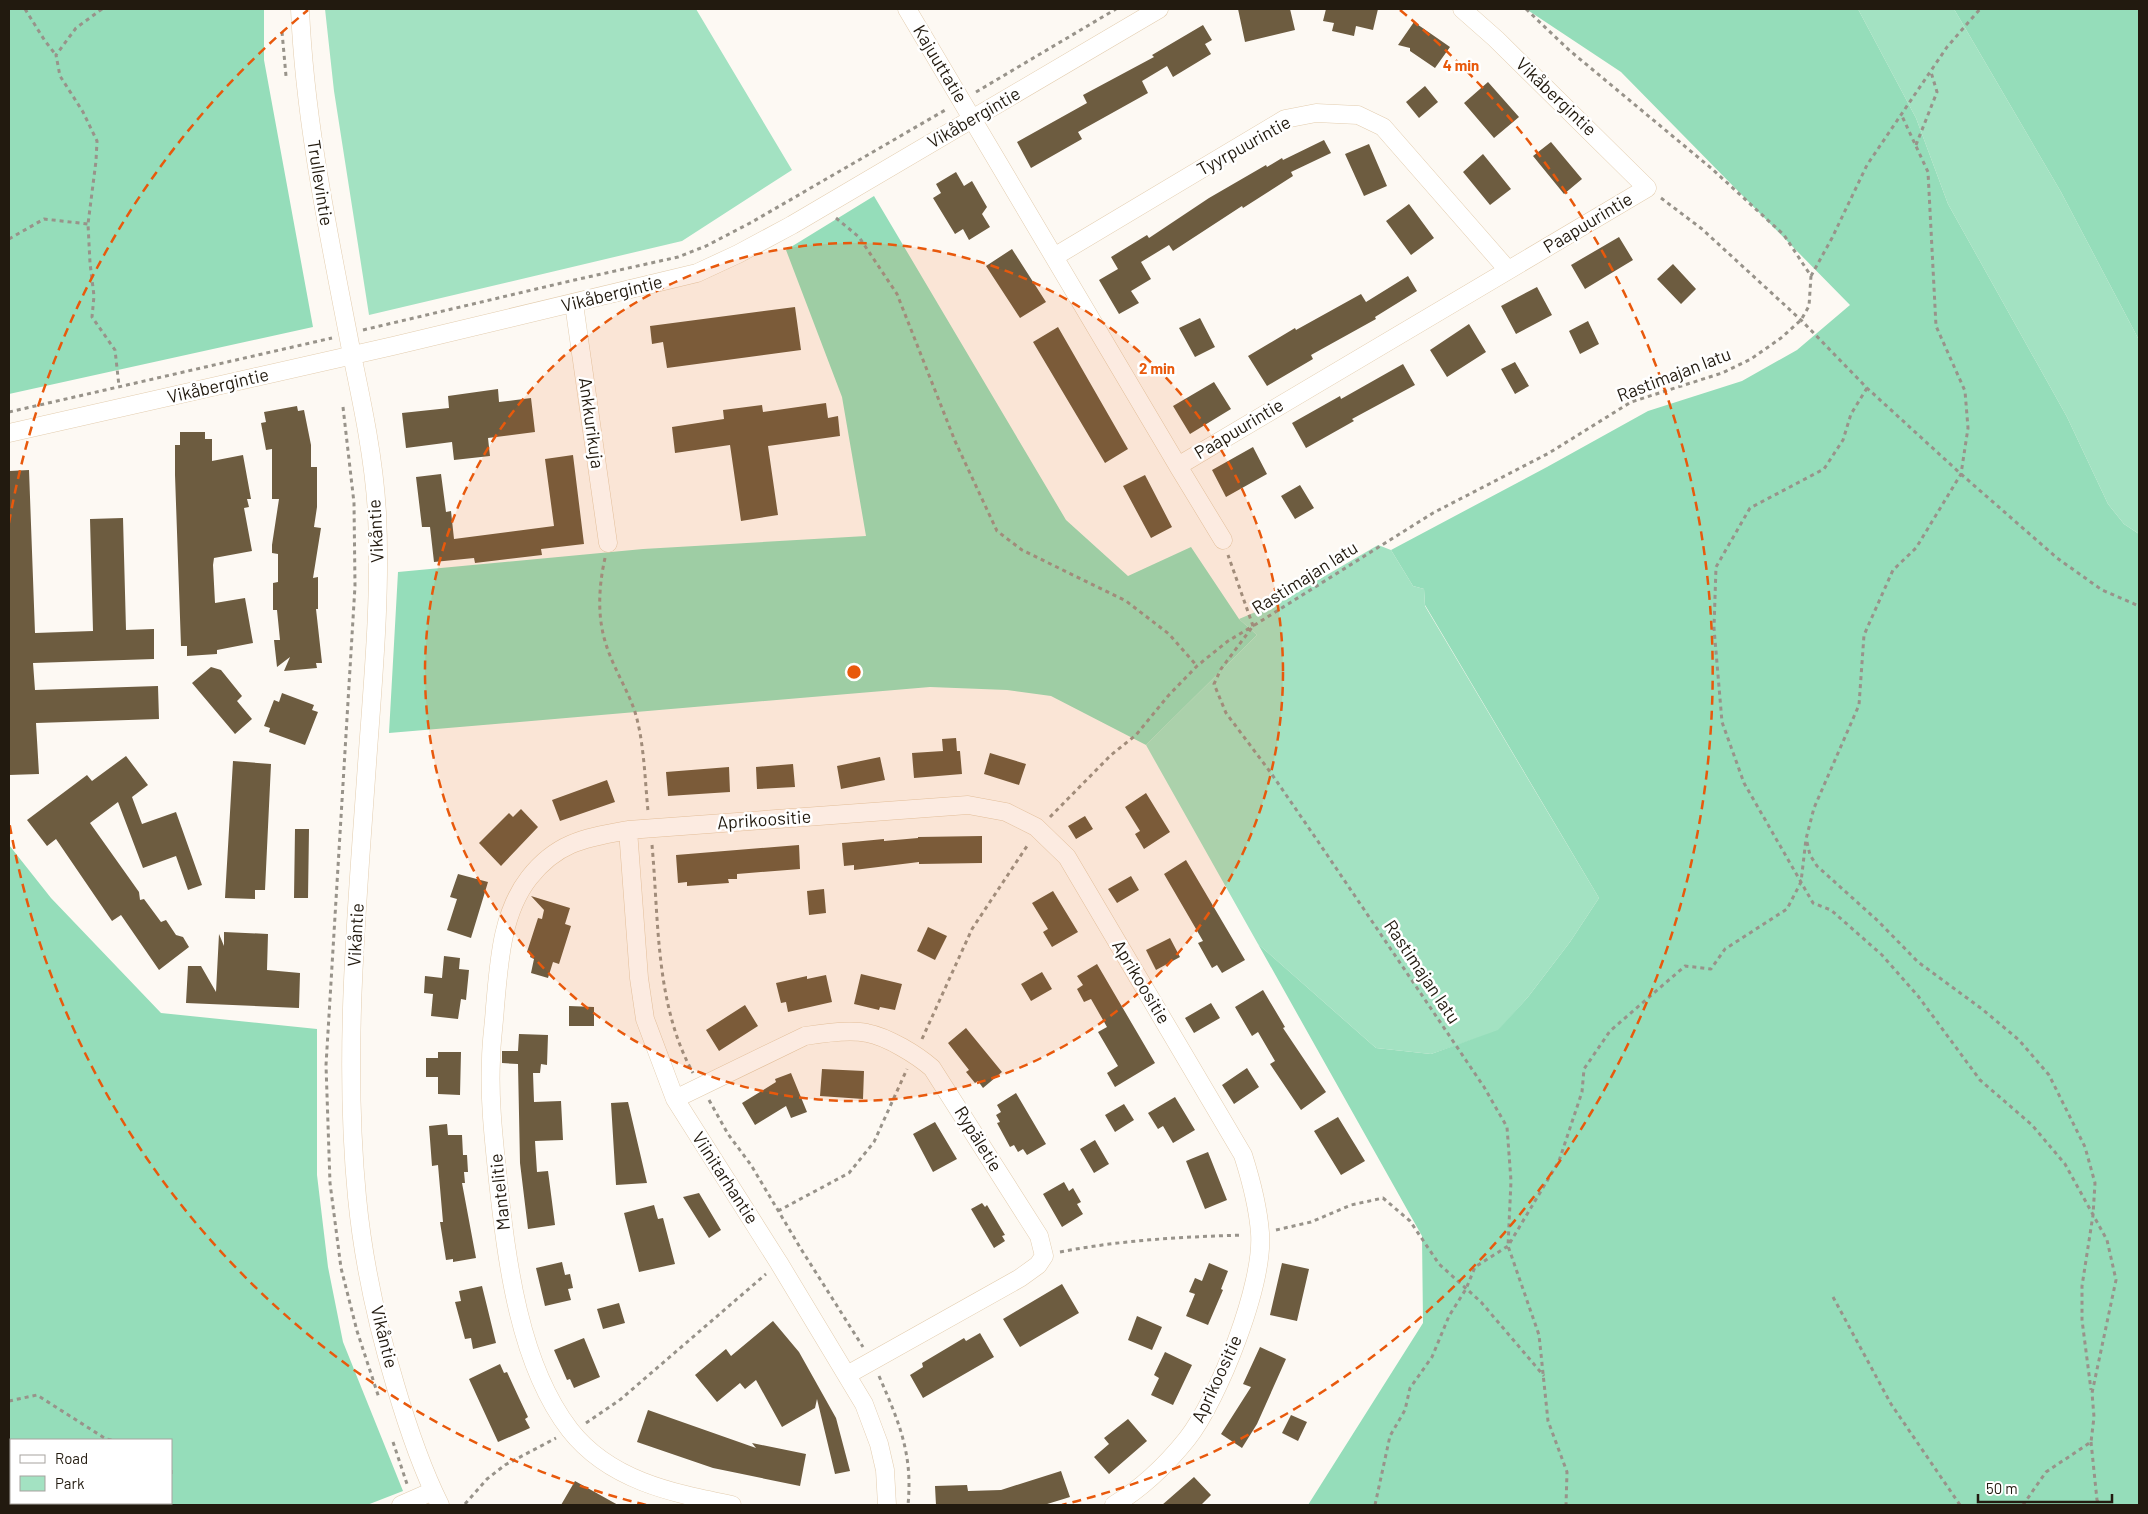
<svg xmlns="http://www.w3.org/2000/svg" width="2148" height="1514" font-family="Barlow,sans-serif">
  <style>
    .green { fill: #a3e2c2 }
    .forest { fill: #95ddba; fill-rule: evenodd }
    .building { fill: #6d5c40 }
    .lines { fill: none; stroke-linecap: round; stroke-linejoin: round }
    .minor-casing { stroke: #e3cdaf; stroke-width: 19 }
    .path { stroke: #98938a; stroke-width: 3; stroke-dasharray: 4 4; stroke-linecap: butt }
    .minor { stroke: #fff; stroke-width: 18 }
    .ring { fill: none; stroke: #e8590c; stroke-width: 2.5; stroke-dasharray: 9 6 }
    .labels { text-anchor: middle; stroke-width: 5; stroke-linejoin: round; paint-order: stroke }
    .street-label { font-size: 18px; fill: #221a0f; stroke: #fff }
    .centre { fill: #e8590c; stroke: #fff; stroke-width: 2.5 }
    .ring-label { font-size: 15px; text-anchor: middle; font-weight: bold; fill: #e8590c; stroke: #fff; stroke-width: 5; stroke-linejoin: round; paint-order: stroke }
  </style>
  <rect width="100%" height="100%" fill="#fdf9f3"/>
  <path class="green" d="M325 9H696L792 170 682 241 369 315 334 91Z
    M1858 9H1954L2061 192 2139 340V534L2124 524 2108 504 2067 417 1948 204 1916 118Z
    M1378 545 1391 550 1413 586 1424 589 1425 606 1599 898 1570 942 1528 997 1498 1031 1431 1054 1376 1048 1258 944 1146 745 1257 635 1239 619 1284 600Z"/>
  <path class="forest" d="M9 9H264V60L313 327 9 394Z
    M1526 9H1858L1916 118 1948 204 2067 417 2108 504 2124 524 2139 534V1505H1308L1423 1323 1422 1236 1258 944 1376 1048 1431 1054 1498 1030 1528 997 1570 942 1599 898 1425 605 1424 589 1413 586 1391 550 1547 467 1648 411 1742 381 1797 350 1850 305 1621 72Z
    M1954 9H2139V340L2061 192Z
    M874 196 1066 520 1128 576 1191 547 1239 619 1257 635 1146 745 1051 696 1007 690 930 687 389 733 398 572 643 549 866 536 842 397 786 250Z
    M9 845 51 898 161 1013 317 1029V1175L328 1267 343 1342 403 1491 367 1505H9ZM171 1440V1503H11V1440Z"/>
  <path class="building" d="M1238 9H1290L1295 30 1245 42Z
    M1326 9H1378L1373 30 1356 26 1354 36 1332 31 1334 23 1323 21Z
    M1414 22 1450 47 1435 68 1410 51V48L1398 45Z
    M1203 25 1212 40 1205 44 1211 54 1173 77 1167 66 1142 81 1148 93 1078 132 1082 139 1031 168 1017 142 1087 103 1083 95 1154 57 1152 55Z
    M1488 82 1519 117 1494 138 1464 103Z
    M1425 86 1438 102 1419 118 1406 102Z
    M1324 140 1331 153 1291 172 1293 176 1243 208 1242 206 1173 251 1169 245 1141 262 1151 279 1131 291 1139 303 1119 314 1099 280 1118 269 1111 257 1147 235 1149 238 1209 198 1266 165 1267 167 1282 158 1283 160Z
    M1551 142 1582 179 1564 194 1533 156Z
    M1369 144 1387 186 1364 196 1345 154Z
    M1483 154 1511 189 1490 205 1463 172Z
    M956 172 964 186 972 181 987 207 982 214 990 227 969 240 963 229 955 234 933 198 941 193 936 184Z
    M1409 204 1434 238 1411 255 1386 221Z
    M1619 237 1633 260 1585 289 1571 265Z
    M1012 249 1046 302 1020 318 986 266Z
    M1673 264 1696 289 1681 304 1657 279Z
    M1408 276 1417 291 1375 317 1376 319 1311 355 1313 359 1267 386 1248 356 1295 328 1296 330 1361 294 1366 302Z
    M1537 287 1552 315 1516 334 1501 306Z
    M795 307 801 350 667 368 663 342 652 344 650 326Z
    M1200 318 1215 347 1195 357 1179 328Z
    M1588 321 1599 344 1580 354 1569 331Z
    M1469 324 1486 352 1447 377 1430 350Z
    M1058 327 1128 449 1105 463 1033 342Z
    M1515 362 1529 386 1515 394 1501 369Z
    M1403 364 1415 385 1352 419 1354 421 1306 448 1292 423 1340 396 1341 399Z
    M1214 382 1231 409 1190 434 1173 406Z
    M498 389 499 402 531 398 535 432 488 438 490 456 454 460 452 442 406 448 402 413 449 408 448 396Z
    M826 403 828 418 838 416 840 436 768 446 778 515 741 521 730 445 675 453 672 427 724 419 723 410 762 405 763 412Z
    M297 406 298 411 304 410 311 445V467H317V507L314 527 321 528 313 578 318 577V609H316L322 663H316L317 668 284 671 290 657 277 667 274 640H280L277 610H273V583L278 582V554L272 553V545L279 499H272V449L266 450 261 423 266 422 264 412Z
    M180 432H205V439H212V461L243 455 251 499H247L249 507 244 508 252 551 214 558 213 565 215 603 245 598 253 643 217 650V654L187 656V646H181L175 475V445H180Z
    M1253 447 1267 474 1226 497 1212 470Z
    M573 455 584 544 541 549 542 555 475 563 474 558 434 562 430 527H422L416 477 441 474 446 512 451 511 454 539 554 526 545 459Z
    M29 470 35 633 93 631 90 519 123 518 126 630 154 629V659L33 663 35 690 158 686 159 719 36 723 39 774 9 775V471Z
    M1145 475 1172 527 1151 538 1123 486Z
    M1300 485 1314 508 1295 519 1281 496Z
    M211 667 221 670 242 696 237 701 252 719 235 734 192 683Z
    M282 693 314 705 312 710 318 712 305 745 269 732 270 728 264 726 274 700 279 702Z
    M956 738 957 751H960L962 774 914 778 912 753 943 751 942 739Z
    M990 753 1026 764 1019 785 984 774Z
    M126 756 148 785 132 797 142 824 176 812 202 885 188 890 176 856 143 868 118 802 90 823 139 892 140 900 144 899 161 922 166 920 176 935 183 937 189 947 159 970 121 915 112 921 56 839 47 846 27 820 87 775 92 781Z
    M880 757 885 780 841 789 837 766Z
    M233 761 271 764 265 890H255V899L225 898Z
    M793 764 795 787 757 789 756 767Z
    M729 767 730 792 668 796 666 772Z
    M607 780 615 802 560 821 552 800Z
    M1146 793 1170 832 1144 849 1135 834 1140 831 1125 807Z
    M521 809 538 827 501 866 479 843 509 813 513 817Z
    M1085 816 1093 829 1076 839 1068 826Z
    M295 829H309L308 898H294Z
    M982 836V863L919 864V862L854 870V865L844 866 842 843 884 839V841L918 838V837Z
    M799 845 800 869 737 874V879H728L729 883 687 886V882L678 883 676 855Z
    M1186 860 1245 960 1222 973 1217 965 1212 968 1198 943 1203 941 1164 874Z
    M458 874 488 882 471 938 447 930 457 899 450 897Z
    M1131 876 1139 890 1117 903 1108 889Z
    M824 889 826 913 809 915 807 891Z
    M1053 891 1078 932 1052 947 1043 932 1048 929 1032 903Z
    M531 896 570 908 565 924 571 926 559 964 553 962 548 978 531 973 534 959 530 957 531 954 527 952 538 918 542 919 544 910Z
    M928 927 947 936 935 960 917 951Z
    M224 932 268 934 267 970 300 973 299 1008 186 1003 188 966H201L216 992 219 934 224 946Z
    M1170 938 1180 957 1156 970 1146 950Z
    M444 956 460 958 459 969 469 970 466 1000 461 999 458 1019 431 1016 433 994 424 993 425 976 442 978Z
    M1097 964 1155 1063 1115 1087 1107 1073 1118 1066 1098 1032 1107 1027 1091 999 1084 1002 1077 989 1083 985 1077 976Z
    M1042 972 1052 989 1031 1001 1021 984Z
    M861 974 902 984 895 1010 880 1007 879 1010 854 1004Z
    M826 975 832 1002 788 1012 786 1002 781 1003 776 983 807 976V979Z
    M1263 990 1285 1027 1283 1028 1326 1092 1301 1110 1270 1064 1275 1061 1258 1032 1252 1036 1235 1007Z
    M1211 1003 1220 1018 1194 1033 1185 1018Z
    M745 1005 758 1026 719 1051 706 1030Z
    M569 1006 594 1007V1026H569Z
    M966 1028 1002 1072 983 1088 978 1081 975 1083 966 1072 969 1070 948 1043Z
    M519 1034 548 1035 547 1065 541 1064 540 1073H533L534 1102 561 1101 563 1140 535 1141 537 1172 548 1171 555 1225 528 1229 520 1163 518 1064 502 1063V1051H518Z
    M438 1052H461L460 1095 438 1094V1077H426V1058H438Z
    M1247 1068 1259 1087 1234 1104 1222 1085Z
    M822 1069 864 1071 863 1099 820 1096Z
    M791 1073 807 1112 791 1118 786 1106 755 1125 742 1103 776 1082 775 1079Z
    M1016 1093 1046 1144 1027 1155 1023 1149 1018 1152 1014 1145 1010 1147 997 1123 1000 1122 996 1115 1001 1112 997 1105Z
    M1175 1097 1195 1130 1173 1143 1163 1126 1158 1129 1148 1113Z
    M628 1102 647 1183 616 1185 611 1103Z
    M1124 1104 1134 1120 1115 1132 1105 1115Z
    M1338 1117 1365 1161 1341 1175 1314 1131Z
    M935 1122 957 1159 933 1172 913 1134Z
    M447 1124 448 1135H462L463 1155H467L468 1172H464L465 1183H462L476 1258 453 1262V1259L446 1260 440 1222H443L438 1165 432 1166 429 1126Z
    M1095 1140 1109 1164 1094 1173 1080 1149Z
    M1208 1152 1227 1200 1205 1209 1186 1161Z
    M1064 1182 1069 1191 1073 1188 1081 1202 1077 1204 1083 1214 1062 1227 1043 1194Z
    M699 1193 721 1230 709 1238 683 1197Z
    M982 1203 985 1207 987 1205 1005 1235 1002 1236 1005 1241 994 1248 971 1209Z
    M654 1205 658 1219 663 1218 675 1264 639 1272 624 1213Z
    M562 1262 565 1275 570 1274 573 1288 568 1289 571 1300 545 1306 536 1268Z
    M1209 1263 1228 1271 1221 1289 1223 1290 1208 1325 1186 1316 1195 1294 1189 1292 1195 1278 1202 1281Z
    M1282 1263 1309 1269 1297 1321 1270 1315Z
    M1062 1284 1079 1313 1020 1347 1003 1319Z
    M482 1286 496 1343 473 1349 471 1338 465 1339 455 1302 461 1301 459 1291Z
    M619 1303 625 1323 603 1329 597 1309Z
    M1137 1316 1162 1327 1152 1350 1128 1340Z
    M773 1321 799 1352 836 1418 850 1471 835 1474 817 1399 815 1408 782 1427 756 1380 745 1389 740 1383 717 1402 695 1375 726 1349 731 1356Z
    M980 1333 994 1357 923 1398 910 1375 923 1367 922 1363 964 1338 966 1341Z
    M584 1338 600 1377 574 1388 570 1379 567 1380 554 1350Z
    M1260 1347 1286 1359 1257 1424 1242 1448 1221 1434 1251 1387 1243 1384Z
    M1165 1352 1192 1365 1173 1405 1151 1395 1159 1378 1154 1375Z
    M500 1364 504 1373 507 1372 519 1398 528 1417 525 1419 530 1428 498 1442 469 1379Z
    M648 1410 756 1448 752 1443 806 1454 800 1486 713 1468 637 1442Z
    M1291 1415 1307 1422 1298 1441 1282 1433Z
    M1128 1419 1147 1441 1109 1474 1094 1457 1109 1444 1104 1438Z
    M1061 1471 1070 1497 1044 1505H936L935 1486 967 1485 968 1491 1001 1490Z
    M1194 1477 1211 1495 1201 1505H1162Z
    M575 1481 618 1505H561Z"/>
  <g class="lines">
    <g class="minor-casing">
      <path id="minor" d="M300 9C305 126 330 240 352 355 363 407 374 460 377 513 381 597 373 680 367 764 357 908 343 1053 357 1197 363 1260 377 1324 395 1384 407 1425 421 1467 440 1505
        M907 9 1178 466 1647 188 1496 39 1462 9
        M1054 257 1285 119 1316 113 1358 115 1383 127 1508 270
        M574 304 608 543
        M9 433 393 346 697 273 738 254 792 225 1159 9
        M1178 466 1223 540
        M628 830 639 978 645 1019 675 1099 779 1263 864 1404 879 1444 885 1470 887 1505
        M675 1099 805 1036C823 1033 850 1029 867 1033 888 1037 917 1055 932 1068L1039 1236 1044 1256 1038 1265 1020 1278 847 1375
        M401 1505 433 1491
        M732 1505C673 1493 610 1481 570 1430 519 1364 507 1262 498 1181 494 1141 489 1100 491 1060 491 1042 494 1025 495 1007 499 964 501 914 529 878 557 842 585 838 628 830L968 805 1006 812 1036 827 1067 857 1243 1155C1251 1180 1258 1206 1260 1233 1264 1284 1219 1398 1187 1439 1167 1464 1142 1488 1114 1505"/>
    </g>
    <path class="path" d="M25 9 45 41 56 55
      M102 9 76 28 56 55 60 76 83 112 97 141 96 161 88 224 90 263 94 296 92 317 115 350 119 386
      M1526 9 1569 50 1711 168 1784 235 1811 276 1809 306 1801 320 1781 338 1751 359 1722 373 1631 402 1549 453 1433 513 1253 626 1221 669 1214 684 1226 713 1271 773 1315 837 1484 1087 1507 1127 1511 1181 1508 1246 1539 1335 1548 1421 1567 1472 1566 1505
      M282 32 286 76
      M976 92 1116 9
      M1916 145 1937 92 1931 72
      M1661 198 1702 229 1801 320 1867 388 1961 474 2057 558 2102 590 2139 606
      M836 218 859 237 897 294 955 441 997 531 1022 550 1126 601 1169 634 1197 666
      M9 239 44 219 88 224
      M1811 276 1832 238 1867 165 1947 47 1980 9
      M363 330 570 281 678 257 706 246 752 222 947 109
      M1867 388 1851 414 1843 440 1824 469 1750 508 1716 567 1714 628 1722 722 1744 783 1813 903 1831 910 1882 955 1918 996 1980 1080 2032 1125 2065 1164 2107 1240 2116 1280 2092 1393 2094 1417 2091 1442 2046 1472 2023 1505
      M343 407 354 503 355 586 326 1065 330 1183 341 1268 357 1331 379 1398
      M9 412 332 338
      M605 558C599 585 597 614 605 641 612 666 627 688 635 712 644 741 645 781 648 811
      M1050 817 1111 755 1136 735 1168 696 1197 666 1228 641 1253 626 1228 555
      M1807 842 1810 855 1817 866 1878 921 1918 962 1982 1009 2019 1040 2049 1075 2085 1147 2095 1183 2093 1215 2082 1286V1320L2091 1390
      M652 845C659 921 655 1004 693 1073
      M922 1039 972 929 1029 843
      M709 1100 728 1134 751 1165 801 1249 863 1347
      M778 1211 849 1173 874 1142 907 1069
      M1276 1230 1311 1222 1351 1205 1383 1198 1410 1221 1439 1264 1481 1302 1544 1376
      M1060 1252C1121 1240 1181 1237 1243 1235
      M1833 1297 1891 1404 1960 1505
      M879 1376C899 1422 913 1454 908 1505
      M9 1401 37 1395 106 1439 112 1440
      M586 1423 621 1399 766 1274
      M393 1442 407 1484
      M2091 1442 2097 1500 2100 1505
      M171 1470V1474
      M465 1504 487 1479 505 1465 556 1438
      M159 1505 160 1503
      M1375 1505 1390 1436 1405 1410 1410 1388 1432 1357 1449 1316 1466 1289 1475 1267 1508 1246 1559 1161 1582 1092 1584 1069 1610 1031 1685 966 1711 969 1725 949 1787 909 1801 882 1806 839 1814 808 1859 705 1864 635 1893 570 1916 548 1961 474 1968 428 1965 391 1936 326 1928 172 1902 116"/>
    <use href="#minor" class="minor"/>
  </g>
  <circle cx="854" cy="672" r="429" fill="#e8590c" fill-opacity=".12"/>
  <g class="ring">
    <circle cx="854" cy="672" r="429"/>
    <path d="M646 1505A858 858 0 0 1 9 821M9 523A858 858 0 0 1 308 10M1400 10A858 858 0 0 1 1062 1505"/>
  </g>
  <g class="labels">
    <g class="street-label">
      <text transform="translate(940 64) rotate(59)" y="6">Kajuuttatie</text>
      <text transform="translate(1556 97) rotate(44)" y="6">Vikåbergintie</text>
      <text transform="translate(974 118) rotate(-30)" y="6">Vikåbergintie</text>
      <text transform="translate(1244 146) rotate(-29)" y="6">Tyyrpuurintie</text>
      <text transform="translate(320 183) rotate(81)" y="6">Trullevintie</text>
      <text transform="translate(1588 223) rotate(-31)" y="6">Paapuurintie</text>
      <text transform="translate(612 294) rotate(-14)" y="6">Vikåbergintie</text>
      <text transform="translate(1674 375) rotate(-21)" y="6">Rastimajan latu</text>
      <text transform="translate(218 386) rotate(-13)" y="6">Vikåbergintie</text>
      <text transform="translate(591 423) rotate(82)" y="6">Ankkurikuja</text>
      <text transform="translate(1239 429) rotate(-31)" y="6">Paapuurintie</text>
      <text transform="translate(376 531) rotate(-93)" y="6">Vikåntie</text>
      <text transform="translate(1305 578) rotate(-32)" y="6">Rastimajan latu</text>
      <text transform="translate(764 820) rotate(-4)" y="6">Aprikoositie</text>
      <text transform="translate(356 935) rotate(-87)" y="6">Vikåntie</text>
      <text transform="translate(1422 972) rotate(56)" y="6">Rastimajan latu</text>
      <text transform="translate(1141 982) rotate(59)" y="6">Aprikoositie</text>
      <text transform="translate(978 1139) rotate(58)" y="6">Rypäletie</text>
      <text transform="translate(725 1178) rotate(57)" y="6">Viinitarhantie</text>
      <text transform="translate(500 1192) rotate(-96)" y="6">Mantelitie</text>
      <text transform="translate(384 1337) rotate(76)" y="6">Vikåntie</text>
      <text transform="translate(1217 1379) rotate(-65)" y="6">Aprikoositie</text>
    </g>
  </g>
  <circle cx="854" cy="672" r="8" class="centre"/>
  <g class="ring-label">
    <text x="1461" y="71">4 min</text>
    <text x="1157" y="374">2 min</text>
  </g>
  <rect width="2148" height="1514" fill="none" stroke="#221a0f" stroke-width="20"/>
  <rect x="10" y="1439" width="162" height="65" fill="#ffffff" stroke="#a7a39f"/>
  <rect x="20" y="1455" width="25" height="8" fill="#ffffff" stroke="#a7a39f"/>
  <text x="55" y="1464" font-size="15" fill="#221a0f">Road</text>
  <rect x="20" y="1476" width="25" height="15" fill="#a3e2c2" stroke="#a7a39f"/>
  <text x="55" y="1489" font-size="15" fill="#221a0f">Park</text>
  <path d="M1978 1494v8h134v-8" fill="none" stroke="#221a0f" stroke-width="2.5"/>
  <text x="1986" y="1494" font-size="15" fill="#221a0f" stroke="#ffffff" stroke-width="4" paint-order="stroke">50 m</text>
</svg>
